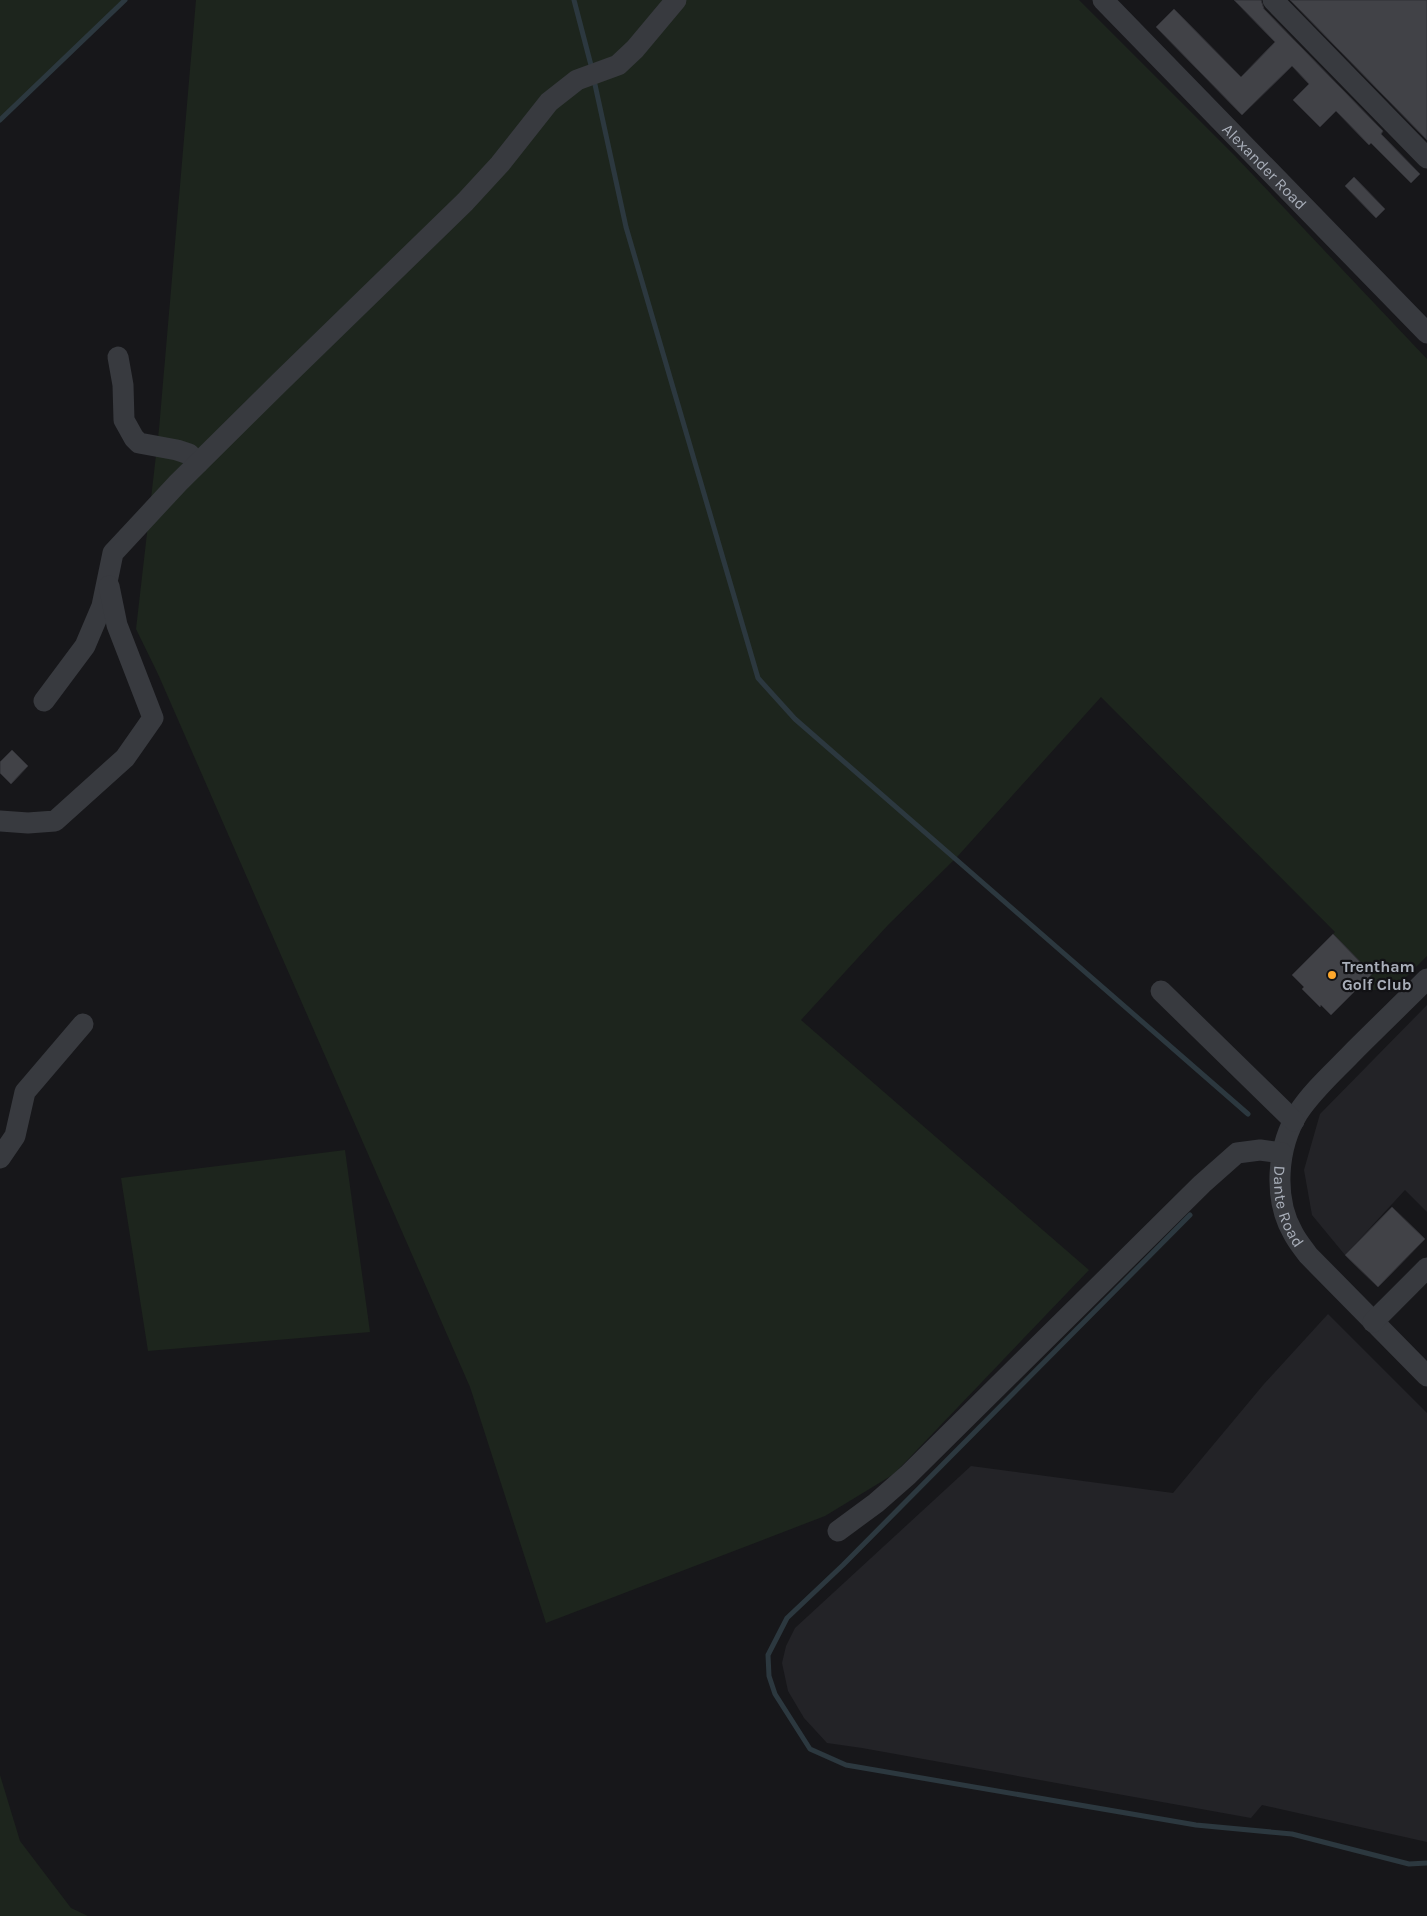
<svg xmlns="http://www.w3.org/2000/svg" width="1427" height="1916" font-family="Karla,sans-serif">
  <style>
    .built { fill: #232327 }
    .green { fill: #1d251d }
    .lines { fill: none; stroke-linecap: round; stroke-linejoin: round }
    .stream { stroke: #2c383f; stroke-width: 5 }
    .building { fill: #414247; stroke: #313136 }
    .minor { stroke: #383a3f; stroke-width: 21 }
    .poi-dot { fill: #fda72c; stroke: #121215; stroke-width: 2 }
    .labels { text-anchor: middle; stroke-width: 4.5; stroke-linejoin: round; paint-order: stroke }
    .street-label { font-size: 16px; fill: #a9afba; stroke: #121215 }
    .poi-label { font-size: 16px; font-weight: bold; fill: #a9afba; stroke: #121215; text-anchor: start }
  </style>
  <rect width="100%" height="100%" fill="#17171a"/>
  <path class="built" d="M1427 1005V1212L1405 1190 1345 1255 1312 1215 1304 1170 1320 1114Z
    M1328 1314 1427 1413V1842L1262 1805 1251 1818 862 1748 827 1743 804 1718 788 1691 782 1663 786 1646 795 1628 971 1466 1173 1493 1264 1384Z"/>
  <path class="green" d="M0 0H122L0 119Z
    M196 0H1079L1235 156 1427 359V956L1390 993 1382 986 1378 990H1373L1364 982 1372 974 1333 934 1335 932 1101 697 957 857 888 925 801 1020 1089 1270 894 1474 825 1516 546 1623 470 1387 158 674 136 629 159 429Z
    M345 1150 370 1332 148 1351 121 1178Z
    M0 1775 20 1841 71 1908 88 1916H0Z"/>
  <g class="lines">
    <path class="stream" d="M574 0 592 69
      M594 80 626 227 758 678 795 719 1248 1114
      M0 120 125 0
      M1190 1215 843 1565 787 1618 768 1655 769 1676 775 1694 810 1749 846 1765 1196 1825 1292 1834 1409 1864 1427 1863"/>
  </g>
  <path class="building" d="M1234 0H1261L1264 9 1383 131 1381 134 1420 174 1411 183 1371 143 1369 145 1336 111 1320 127 1293 100 1309 84 1292 66 1242 115 1156 27 1174 9 1241 77 1275 42Z
    M1290 0H1427V140Z
    M1354 177 1385 209 1376 218 1345 186Z
    M12 750 28 766 11 784 0 773V762Z
    M1333 934 1372 974 1331 1015 1321 1005 1320 1007 1302 989 1304 987 1292 975Z
    M1392 1207 1425 1239 1378 1287 1345 1255Z"/>
  <g class="lines">
    <g class="minor">
      <path id="s1" d="M1103 0 1427 333"/>
      <path d="M1273 0 1427 158"/>
      <path d="M118 357 123 385 124 420 134 438 139 443 177 450 189 454 198 463"/>
      <path d="M44 701 85 646 102 606 113 553 178 483 279 383 465 202 500 164 549 102 577 80 618 65 635 49 676 0"/>
      <path d="M0 821 28 823 55 821 125 758 153 718 117 625 109 586"/>
      <path id="s2" d="M1427 979C1403 1003 1378 1027 1354 1051 1335 1071 1313 1090 1298 1113 1277 1147 1273 1198 1293 1233 1297 1241 1303 1248 1308 1255L1427 1376"/>
      <path d="M1161 991 1294 1121"/>
      <path d="M0 1158 15 1136 25 1092 83 1024"/>
      <path d="M1373 1322 1427 1268"/>
      <path d="M838 1531 876 1503 908 1475 1202 1184 1237 1153 1260 1150 1282 1153"/>
    </g>
  </g>
  <circle class="poi-dot" cx="1332" cy="975" r="5"/>
  <g class="labels">
    <g class="street-label">
      <text dy="6" stroke="none"><textPath href="#s1" startOffset="232">Alexander Road</textPath></text>
      <text dy="6" stroke="none"><textPath href="#s2" startOffset="284">Dante Road</textPath></text>
    </g>
    <g class="poi-label">
      <text x="1342" y="972">Trentham<tspan x="1342" dy="18">Golf Club</tspan></text>
    </g>
  </g>
</svg>
